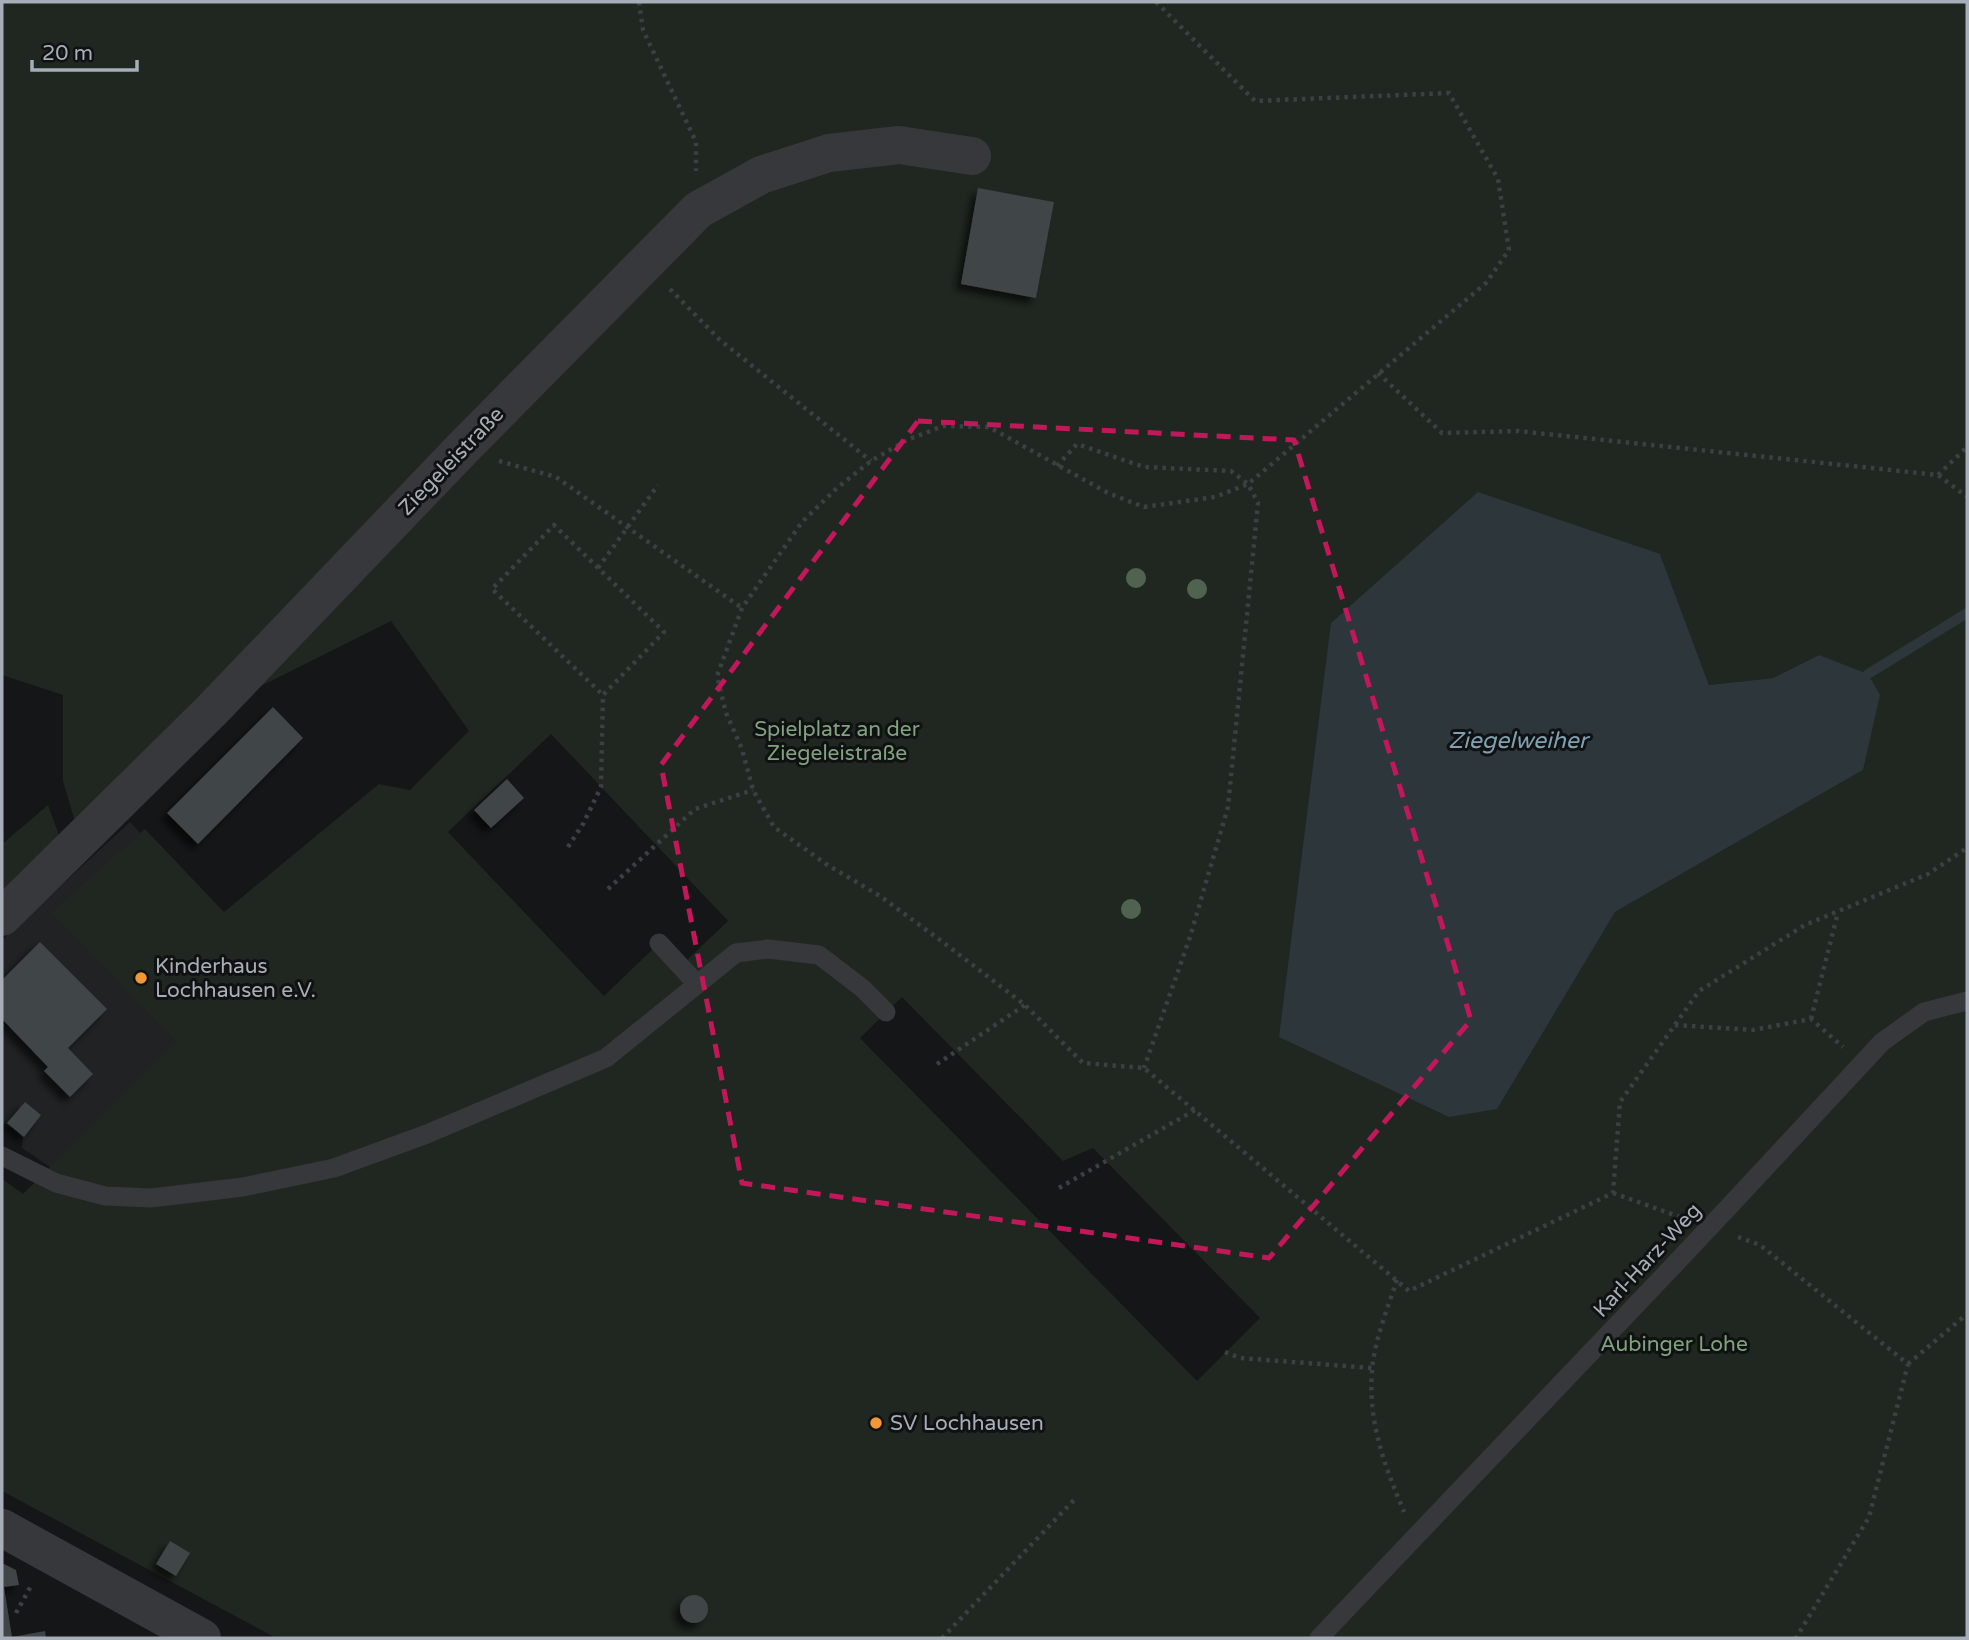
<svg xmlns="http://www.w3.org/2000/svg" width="1969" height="1640" font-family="'Varela Round',sans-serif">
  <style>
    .built { fill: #212224 }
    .green { fill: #1f2720; fill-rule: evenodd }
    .water { fill: #2c363b }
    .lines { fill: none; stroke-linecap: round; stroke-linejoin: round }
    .stream { stroke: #2c363b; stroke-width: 10 }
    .building { fill: #414447; filter: url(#shadow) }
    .path { stroke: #3c3f43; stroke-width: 4.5; stroke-dasharray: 3.5 5; stroke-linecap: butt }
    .lane { stroke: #36383c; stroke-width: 19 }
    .street { stroke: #36383c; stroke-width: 38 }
    .lane-bridge { stroke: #36383c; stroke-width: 19 }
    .tree { fill: #506350 }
    .marked { fill: none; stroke: #c2185b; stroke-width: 5; stroke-dasharray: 14 9; stroke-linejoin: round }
    .poi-dot { fill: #f19734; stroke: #101112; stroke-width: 2.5 }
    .labels { text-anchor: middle; stroke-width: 6; stroke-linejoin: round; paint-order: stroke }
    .street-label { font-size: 21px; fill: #a7aeb7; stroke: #101112 }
    .park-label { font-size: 21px; fill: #81a27e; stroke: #101112 }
    .poi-label { font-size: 21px; fill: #a7aeb7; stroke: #101112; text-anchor: start }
    .water-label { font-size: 23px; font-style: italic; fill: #7fa1b2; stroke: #101112 }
  </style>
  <defs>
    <filter id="shadow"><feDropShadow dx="-6" dy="6" stdDeviation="3.5" flood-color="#0009"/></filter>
  </defs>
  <rect width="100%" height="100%" fill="#151617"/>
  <path class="built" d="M130 822 316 1016 188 1172 50 1167 22 1148 23 1138 5 1123 2 1124V940Z"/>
  <path class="green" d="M2 2H1967V1638H276L2 1491V1179L23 1194 176 1041 51 913 145 829 224 912 379 784 410 790 469 731 391 621 253 690 78 832 63 781V695L2 675ZM1660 554 1709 685 1773 678 1819 655 1863 770 1615 912ZM551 734 728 921 686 961 659 943 604 996 448 832ZM902 997 1063 1161 1093 1148 1260 1318 1197 1381 860 1038Z
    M48 805 63 846 2 903V844Z"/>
  <path class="water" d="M1478 492 1660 554 1709 685 1773 678 1819 655 1868 674 1880 695 1863 770 1615 912 1497 1109 1449 1117 1279 1037 1331 623Z"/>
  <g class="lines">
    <path class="stream" d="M1868 674 1967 613"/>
  </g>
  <path class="building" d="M978 188 1054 202 1036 298 961 284Z
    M273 707 303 738 198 844 167 813Z
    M507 779 524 798 491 828 474 810Z
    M40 942 107 1009 68 1048 93 1074 70 1097 44 1071 48 1067 2 1019V980Z
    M25 1102 41 1115 24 1137 7 1123Z
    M170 1541 190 1553 176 1576 156 1564Z
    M2 1563 16 1570 19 1585 4 1587 12 1637 45 1631 46 1638H2Z
    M680 1609a14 14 0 1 1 28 0a14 14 0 1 1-28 0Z"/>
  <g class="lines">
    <path class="path" d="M639 2 643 30 696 142V171
      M1156 2 1255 101 1449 93 1498 179 1509 250 1486 283 1248 484 1215 497 1144 507 1108 493 989 427 943 426 907 440 871 461 837 488 802 522 742 608 717 676 726 713 742 749 753 790 774 827 826 864 880 896 940 940 1025 1005 1083 1063 1144 1068 1409 1291 1613 1193 1620 1102 1699 991 1805 925 1928 874 1967 848
      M670 289 720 340 871 461
      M1378 373 1442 433 1518 431 1938 475 1967 497
      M499 461 556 477 742 608
      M1057 466 1077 444 1144 467 1231 471 1248 484 1258 503 1228 807 1190 937 1144 1068
      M1938 475 1967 447
      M598 568 658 485
      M568 847 583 824 601 787 603 695 664 632 554 525 492 589 603 695
      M608 889 695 809 753 790
      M1811 1019 1838 912
      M1675 1025 1753 1030 1811 1019 1843 1047
      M937 1064 1025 1005
      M1059 1188 1195 1110
      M1613 1193 1683 1218
      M1738 1237 1760 1245 1908 1364 1869 1517 1796 1638
      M1397 1280C1388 1307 1374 1342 1372 1370 1368 1423 1384 1464 1404 1512
      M1225 1352 1240 1358 1372 1368
      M1908 1364 1967 1314
      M16 1613 31 1586
      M942 1638 1076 1498"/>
    <path class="lane" d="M659 943 697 984
      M2 1156 56 1183 105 1196 151 1198 243 1187 334 1168 427 1134 606 1058 736 953 768 949 819 955 862 988 886 1012
      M1738 1197 1882 1042 1924 1012 1967 1001
      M1319 1638 1674 1265"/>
    <path class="street" d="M2 917 212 710 461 450 698 210 761 175 829 153 899 145 972 156
      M2 1528 202 1638"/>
    <path class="lane-bridge" d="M1674 1265 1738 1197"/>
  </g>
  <g class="tree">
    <circle cx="1136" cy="578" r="10"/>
    <circle cx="1197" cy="589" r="10"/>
    <circle cx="1131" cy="909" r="10"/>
  </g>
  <path class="marked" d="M918 421 1294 440 1471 1020 1269 1258 742 1183 661 765Z"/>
  <g class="poi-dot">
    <circle cx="141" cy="978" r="7"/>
    <circle cx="876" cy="1423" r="7"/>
  </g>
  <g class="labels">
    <g class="street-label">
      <text transform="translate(451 461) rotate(-46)" y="7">Ziegeleistraße</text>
      <text transform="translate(1647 1260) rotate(-47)" y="7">Karl-Harz-Weg</text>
    </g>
    <g class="park-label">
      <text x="837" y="736">Spielplatz an der<tspan x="837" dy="24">Ziegeleistraße</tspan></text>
      <text x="1674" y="1351">Aubinger Lohe</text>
    </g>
    <g class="poi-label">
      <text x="155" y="973">Kinderhaus<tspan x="155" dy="24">Lochhausen e.V.</tspan></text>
      <text x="890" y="1430">SV Lochhausen</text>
    </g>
    <g class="water-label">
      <text x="1518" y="748">Ziegelweiher</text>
    </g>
  </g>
  <rect width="1969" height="1640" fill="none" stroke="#a7aeb7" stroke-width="7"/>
  <path d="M32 60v10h105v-10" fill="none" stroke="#a7aeb7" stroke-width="3.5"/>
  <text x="42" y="60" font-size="21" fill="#a7aeb7" stroke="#101112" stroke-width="5" paint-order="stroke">20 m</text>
</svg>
